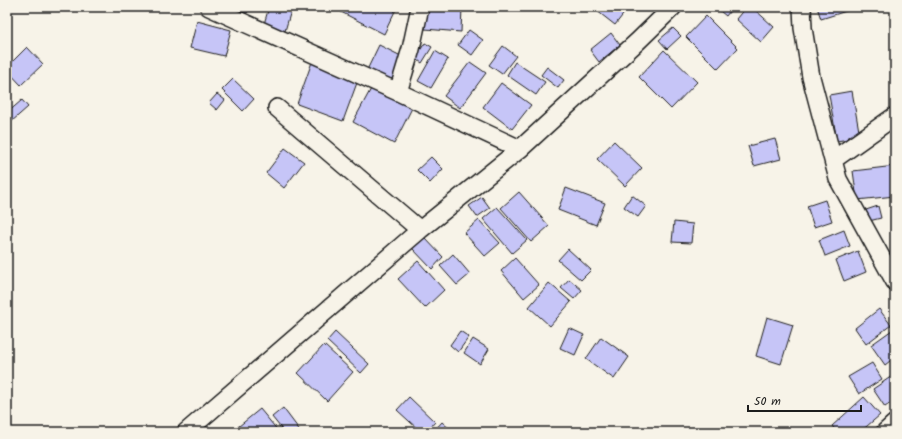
<svg xmlns="http://www.w3.org/2000/svg" width="902" height="439" font-family="Kalam,sans-serif">
  <style>
    .building { fill: #c6c5f7; stroke: #1c1c1c }
    .lines { fill: none; stroke-linecap: round; stroke-linejoin: round }
    .minor-casing { stroke: #1c1c1c; stroke-width: 20 }
    .minor { stroke: #f7f3e8; stroke-width: 17 }
  </style>
  <rect width="100%" height="100%" fill="#f7f3e8"/>
  <filter id="ink" filterUnits="userSpaceOnUse"><feTurbulence type="fractalNoise" baseFrequency=".025" numOctaves="2"/><feDisplacementMap in="SourceGraphic" scale="8" xChannelSelector="R" yChannelSelector="G"/><feConvolveMatrix kernelMatrix="1 2 1 2 8 2 1 2 1" color-interpolation-filters="sRGB"/></filter>
  <g filter="url(#ink)">
    <path class="building" d="M232 7H250L247 13Z
      M269 7H292L285 31 264 24Z
      M343 7H397L384 34 341 12Z
      M427 7H462L461 32 425 29Z
      M592 7H629L615 25Z
      M715 7H733L726 16Z
      M746 7H752L774 27 761 42 736 19Z
      M817 7H859L821 19Z
      M706 16 738 48 718 69 686 37Z
      M197 21 231 30 224 56 190 48Z
      M673 28 681 36 667 49 659 40Z
      M469 30 483 40 472 55 458 45Z
      M611 33 620 45 599 62 590 50Z
      M425 43 432 47 422 63 415 58Z
      M379 45 405 58 394 82 367 70Z
      M503 46 516 56 502 74 489 65Z
      M27 47 43 64 21 85 7 70V67Z
      M664 50 697 82 671 109 639 77Z
      M435 51 448 59 431 88 418 81Z
      M312 62 358 80 343 121 297 104Z
      M470 62 486 73 460 108 444 96Z
      M515 62 545 82 536 95 507 75Z
      M547 67 564 80 558 88 541 75Z
      M233 79 254 99 243 111 222 90Z
      M501 83 531 105 512 129 483 107Z
      M372 87 412 108 394 144 353 122Z
      M852 91 860 137 837 141 829 95Z
      M217 94 225 100 217 110 209 103Z
      M22 100 28 107 11 122 7 118V113Z
      M775 139 781 159 754 166 748 146Z
      M614 141 642 168 625 186 597 159Z
      M285 148 304 162 284 188 266 173Z
      M431 157 443 169 430 183 417 170Z
      M895 166V196L857 200 853 171Z
      M566 188 605 203 596 225 558 210Z
      M519 192 549 226 531 242 501 208Z
      M632 195 646 206 638 217 624 207Z
      M482 197 490 208 477 217 469 206Z
      M825 200 832 221 814 227 807 206Z
      M878 206 881 218 869 221 866 210Z
      M497 207 527 240 512 253 483 219Z
      M479 220 500 243 485 256 464 233Z
      M674 222 693 224 691 243 672 242Z
      M844 230 850 246 825 256 819 240Z
      M424 237 443 257 432 269 412 248Z
      M568 249 591 270 581 280 558 260Z
      M858 251 866 272 844 281 836 260Z
      M453 254 470 274 457 285 440 266Z
      M515 258 539 285 524 298 501 271Z
      M418 261 444 290 425 308 398 279Z
      M569 279 582 290 574 299 561 288Z
      M549 283 571 302 550 326 529 307Z
      M879 309 891 325 866 344 855 328Z
      M767 317 793 325 781 364 756 356Z
      M569 328 584 335 575 355 560 348Z
      M892 330 895 334V357L885 365 871 345Z
      M460 331 469 337 458 352 450 345Z
      M335 332 369 364 361 373 327 341Z
      M601 337 629 357 614 379 586 359Z
      M473 339 489 349 480 364 464 353Z
      M324 345 353 372 327 401 298 373Z
      M872 363 882 379 859 394 848 377Z
      M895 374V400L885 407 873 389Z
      M409 397 435 422 426 432H421L397 410Z
      M864 397 880 415 860 432H837L832 426Z
      M283 408 301 432H284L272 417Z
      M260 409 279 432H234L233 431Z
      M442 422 453 432H433Z"/>
    <g class="lines">
      <g class="minor-casing">
        <path id="minor" d="M209 7 398 92 520 149
          M802 7 803 28 811 77 838 179 895 282
          M398 92 411 49 420 7
          M277 108 420 230
          M833 160 895 116
          M186 432 420 230 520 149 637 42 673 7
          M885 432 895 423"/>
      </g>
      <use href="#minor" class="minor"/>
    </g>
  </g>
  <rect width="902" height="439" fill="none" stroke="#f7f3e8" stroke-width="24"/>
  <rect x="12" y="12" width="878" height="415" fill="none" stroke="#1c1c1c" stroke-width="1.5" filter="url(#ink)"/>
  <path d="M748 405v6h113v-6" fill="none" stroke="#1c1c1c" stroke-width="2"/>
  <text x="754" y="405" font-size="12" fill="#1c1c1c" stroke="#f7f3e8" stroke-width="3" paint-order="stroke">50 m</text>
</svg>
